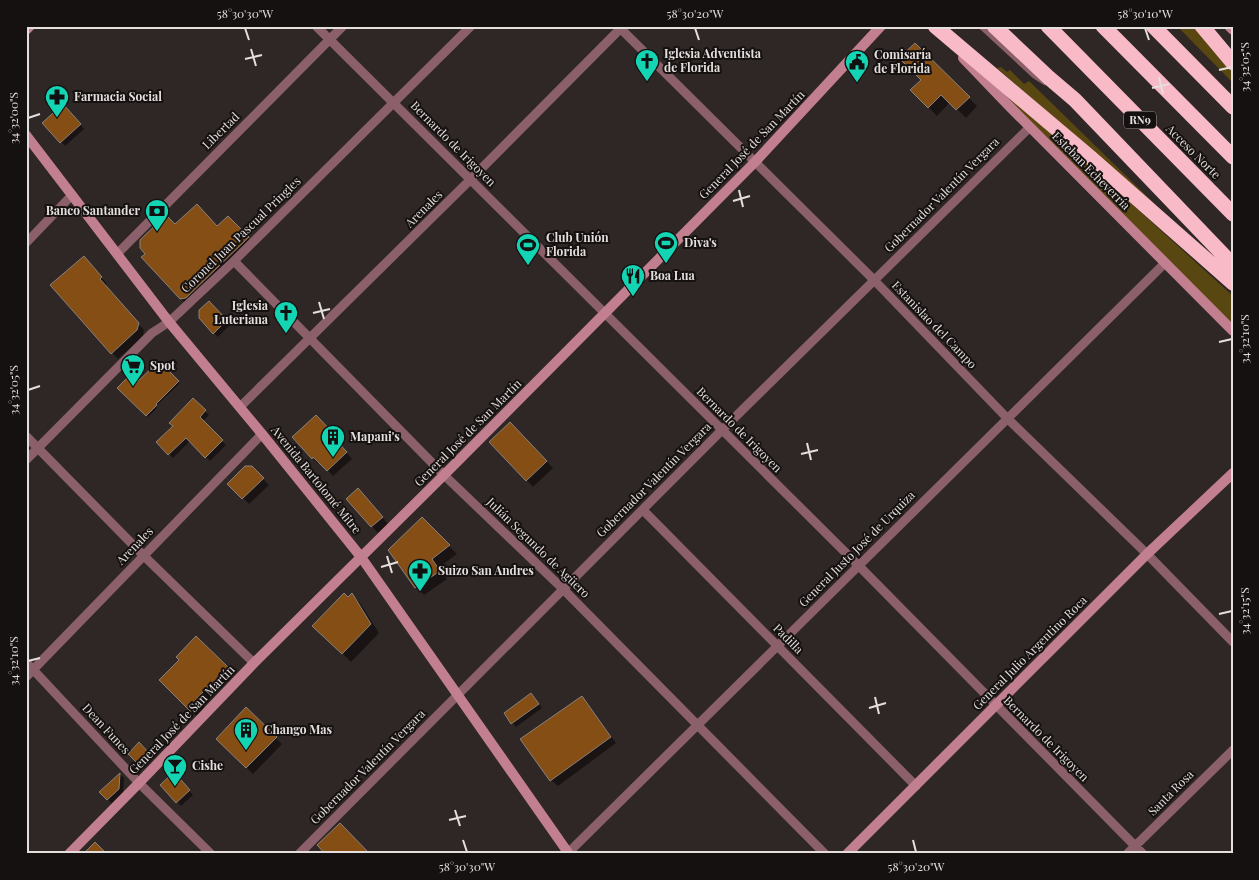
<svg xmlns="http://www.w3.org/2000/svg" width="1259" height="880" font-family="'Playfair Display',serif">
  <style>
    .green { fill: #594711 }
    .shadow { fill: #0007 }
    .building { fill: #854e15; stroke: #89817b }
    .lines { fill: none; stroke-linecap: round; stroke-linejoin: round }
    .lane { stroke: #8b606a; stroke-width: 4.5 }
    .street { stroke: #8b606a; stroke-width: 9 }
    .secondary { stroke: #c27f8f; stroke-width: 10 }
    .highway { stroke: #f9bac8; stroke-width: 15 }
    .ticks { fill: none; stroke: #e4dfdd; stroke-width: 2 }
    .labels { text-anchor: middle; stroke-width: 4; stroke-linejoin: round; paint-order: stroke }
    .shield { fill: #151110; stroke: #a6a1a0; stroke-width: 1 }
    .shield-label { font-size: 11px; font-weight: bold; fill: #e4dfdd }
    .poi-label { font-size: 12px; font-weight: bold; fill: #e4dfdd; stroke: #151110; text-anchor: start }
    .street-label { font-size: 12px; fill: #e4dfdd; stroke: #151110 }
    .neatline { fill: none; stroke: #e4dfdd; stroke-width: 2 }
    .ticks-label { font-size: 12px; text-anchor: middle; fill: #e4dfdd }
  </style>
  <rect width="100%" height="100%" fill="#2f2725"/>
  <path class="green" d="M1177 26H1196L1233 70V83Z
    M1001 67 1007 72 1010 70 1024 84 1029 81 1162 211 997 68Z
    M1010 99 1059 138 1233 296V325L1014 105Z"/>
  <path class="shadow" d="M915 44 977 106 966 118 950 102 937 116 912 90 922 80Z
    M63 106 84 129 65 146 44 123Z
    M228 218 256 246 194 305 189 306 180 298 146 254 175 226 218 228Z
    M89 263 107 284 105 286 144 330 143 336 118 359 52 285Z
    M209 303 230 325 218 337 200 318Z
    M159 363 180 383 156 406 157 408 148 417 119 388 135 386Z
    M193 400 209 415 202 422 226 445 210 461 190 441 173 458 157 442 174 426Z
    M316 416 341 442 339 444 352 459 333 476 320 462 318 464 293 438Z
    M510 424 553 468 533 487 491 442Z
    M252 468 269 485 249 504 229 484Z
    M364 496 388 524 378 533 347 499Z
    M422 519 457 554 439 567 447 579 424 595 416 587Z
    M352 595 360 603 379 633 351 662 314 626Z
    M196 638 233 674 202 705 206 709 198 717 161 680 181 660Z
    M535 699 542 708 516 727 505 714Z
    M588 704 616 743 558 786 551 780Z
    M246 709 282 744 253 774 217 739Z
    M139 744 152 757 143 767 130 754Z
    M120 774 124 778 123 793 112 804 101 792Z
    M174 774 193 795 181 806 162 785Z"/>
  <path class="building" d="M915 43 970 97 956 110 941 95 928 108 910 90 921 80 899 58Z
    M63 104 81 124 60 143 42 123Z
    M197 204 217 226 228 216 249 237 186 298 180 299 141 257 145 254 140 248V240L166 215 175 224Z
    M84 256 102 277 100 279 139 323 137 330 111 354 50 285Z
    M209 301 227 320 213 334 199 318V310Z
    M159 361 179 381 156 404 157 405 146 416 117 388 128 377 135 384Z
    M193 398 206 410 200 417 223 440 205 458 186 438 168 455 156 442 173 426 169 423Z
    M316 415 336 436 334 438 347 452 327 471 313 457 312 459 292 437Z
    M510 422 547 461 526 481 489 442Z
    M245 466H252L264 478 242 499 227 484Z
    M358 488 383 517 371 527 346 499Z
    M422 517 450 545 432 559 440 571 415 588 388 550Z
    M344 593 348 597 352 593 371 624 342 654 312 626Z
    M196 636 228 667 197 698 201 702 191 712 159 680 179 660 176 657Z
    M531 693 539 704 511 724 504 713Z
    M582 696 611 737 550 781 520 739Z
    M246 707 277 737 246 768 216 739Z
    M139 742 149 753 138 764 128 754Z
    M174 772 190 790 176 803 160 785Z
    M120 773 119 789 107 800 99 792Z
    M340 823 370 854H325L317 845Z
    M95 842 107 854H83Z"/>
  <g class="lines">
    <path class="lane" d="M980 26 1034 76 1045 83"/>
    <path class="street" d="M316 26 858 565 1143 854
      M618 26 874 280 1007 418 1147 554 1233 642
      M26 243 72 195
      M117 254 343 26
      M234 261 444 475 563 589 825 854
      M240 407 471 179 623 26
      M26 436 143 555 254 663
      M26 460 152 333 169 322 234 261 471 26
      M643 510 916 786
      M26 662 139 783 211 854
      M26 677 262 434
      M299 854 722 430 1030 127
      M567 854 1165 263
      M1127 854 1233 750"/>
    <path class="secondary" d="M1229 26 1233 30
      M26 30 30 26
      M963 58 1009 106 1233 331
      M26 135 169 322 262 434 361 557 569 854
      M69 854 139 783 254 663 444 475 755 162 881 26
      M847 854 1147 554 1233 473"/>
    <path class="highway" d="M935 26 1091 158 1233 283
      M994 26 1048 77 1075 100 1233 265
      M1048 26 1233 214
      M1103 26 1233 157
      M1153 26 1233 107
      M1202 26 1233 63"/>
  </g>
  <path class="ticks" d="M245 28 249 40M695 28 699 40M1145 28 1149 40M251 49 256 66M245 59 262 55M1219 70 1232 67M1159 77 1163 94M1152 88 1169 84M28 118 40 114M739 190 743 207M733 201 750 196M319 302 324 319M313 313 330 309M1219 342 1232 339M28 390 40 386M807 443 811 460M801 454 818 450M387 556 392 573M381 567 398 562M1219 614 1232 611M28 661 40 658M875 697 879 714M869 708 886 703M455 810 460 826M449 820 466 816M463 840 467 852M913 840 916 852"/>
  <defs>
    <g id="church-pin" transform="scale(1.25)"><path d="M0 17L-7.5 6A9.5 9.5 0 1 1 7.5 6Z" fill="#13d5b3" stroke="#151110"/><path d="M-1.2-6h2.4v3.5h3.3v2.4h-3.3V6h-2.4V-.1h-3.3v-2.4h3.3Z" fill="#111"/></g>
    <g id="civic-pin" transform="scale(1.25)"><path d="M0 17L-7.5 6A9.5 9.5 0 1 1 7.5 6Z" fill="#13d5b3" stroke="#151110"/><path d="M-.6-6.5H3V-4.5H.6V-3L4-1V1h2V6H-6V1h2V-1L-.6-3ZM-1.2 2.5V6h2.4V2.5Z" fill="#111"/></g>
    <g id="pharmacy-pin" transform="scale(1.25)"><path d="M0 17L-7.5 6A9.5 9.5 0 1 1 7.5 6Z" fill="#13d5b3" stroke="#151110"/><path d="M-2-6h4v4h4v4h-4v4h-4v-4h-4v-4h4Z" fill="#111"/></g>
    <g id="bank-pin" transform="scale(1.25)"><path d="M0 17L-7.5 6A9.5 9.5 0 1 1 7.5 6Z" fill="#13d5b3" stroke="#151110"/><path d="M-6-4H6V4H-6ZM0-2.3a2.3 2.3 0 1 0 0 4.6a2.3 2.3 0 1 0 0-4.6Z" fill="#111"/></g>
    <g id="stadium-pin" transform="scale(1.25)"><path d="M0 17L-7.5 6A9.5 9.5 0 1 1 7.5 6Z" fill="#13d5b3" stroke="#151110"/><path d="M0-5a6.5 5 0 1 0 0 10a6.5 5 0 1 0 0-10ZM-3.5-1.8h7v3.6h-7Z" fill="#111"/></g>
    <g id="restaurant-pin" transform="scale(1.25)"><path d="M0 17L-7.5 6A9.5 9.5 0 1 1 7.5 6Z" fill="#13d5b3" stroke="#151110"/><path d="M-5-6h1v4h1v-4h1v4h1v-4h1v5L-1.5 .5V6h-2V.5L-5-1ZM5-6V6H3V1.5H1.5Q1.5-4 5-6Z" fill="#111"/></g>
    <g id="supermarket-pin" transform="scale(1.25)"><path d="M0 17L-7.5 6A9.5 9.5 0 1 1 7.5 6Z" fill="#13d5b3" stroke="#151110"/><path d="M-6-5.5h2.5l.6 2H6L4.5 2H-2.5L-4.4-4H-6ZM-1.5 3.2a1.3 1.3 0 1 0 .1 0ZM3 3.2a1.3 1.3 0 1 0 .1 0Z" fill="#111"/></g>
    <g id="building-pin" transform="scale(1.25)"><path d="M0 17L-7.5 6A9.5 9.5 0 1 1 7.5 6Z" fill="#13d5b3" stroke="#151110"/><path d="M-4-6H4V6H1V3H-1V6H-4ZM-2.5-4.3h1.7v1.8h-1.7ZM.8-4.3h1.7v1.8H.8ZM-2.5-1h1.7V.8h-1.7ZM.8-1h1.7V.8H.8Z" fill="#111"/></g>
    <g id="bar-pin" transform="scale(1.25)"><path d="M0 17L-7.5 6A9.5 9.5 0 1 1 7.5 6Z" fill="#13d5b3" stroke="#151110"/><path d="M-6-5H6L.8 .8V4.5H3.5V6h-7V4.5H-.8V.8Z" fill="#111"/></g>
  </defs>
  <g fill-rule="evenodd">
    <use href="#church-pin" x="647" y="61"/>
    <use href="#civic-pin" x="857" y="62"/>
    <use href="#pharmacy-pin" x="57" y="97"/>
    <use href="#bank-pin" x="157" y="211"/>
    <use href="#stadium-pin" x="666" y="243"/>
    <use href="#stadium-pin" x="528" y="245"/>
    <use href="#restaurant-pin" x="633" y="276"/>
    <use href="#church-pin" x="286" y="313"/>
    <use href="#supermarket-pin" x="133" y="366"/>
    <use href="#building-pin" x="333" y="437"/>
    <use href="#pharmacy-pin" x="420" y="571"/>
    <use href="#building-pin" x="246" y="730"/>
    <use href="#bar-pin" x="175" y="766"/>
  </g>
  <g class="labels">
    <rect class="shield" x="1124" y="111.5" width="32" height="17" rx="4"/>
    <g class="shield-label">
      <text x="1140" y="124">RN9</text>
    </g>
    <g class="poi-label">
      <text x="664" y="58">Iglesia Adventista<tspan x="664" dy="14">de Florida</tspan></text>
      <text x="874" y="59">Comisaría<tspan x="874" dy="14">de Florida</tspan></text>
      <text x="74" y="101">Farmacia Social</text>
      <text x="140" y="215" text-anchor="end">Banco Santander</text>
      <text x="546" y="242">Club Unión<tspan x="546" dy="14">Florida</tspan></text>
      <text x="684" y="247">Diva's</text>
      <text x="650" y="280">Boa Lua</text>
      <text x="268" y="310" text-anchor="end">Iglesia<tspan x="268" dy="14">Luteriana</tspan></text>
      <text x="150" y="370">Spot</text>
      <text x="350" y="441">Mapani's</text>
      <text x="438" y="575">Suizo San Andres</text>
      <text x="264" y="734">Chango Mas</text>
      <text x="192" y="770">Cishe</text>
    </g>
    <g class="street-label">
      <text transform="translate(221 131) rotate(-45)" y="4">Libertad</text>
      <text transform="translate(453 144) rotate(45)" y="4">Bernardo de Irigoyen</text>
      <text transform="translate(752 145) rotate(-46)" y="4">General José de San Martín</text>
      <text transform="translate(1193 152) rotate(45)" y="4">Acceso Norte</text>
      <text transform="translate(1091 171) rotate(45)" y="4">Esteban Echeverría</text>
      <text transform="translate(942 195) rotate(-45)" y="4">Gobernador Valentín Vergara</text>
      <text transform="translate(424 209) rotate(-45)" y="4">Arenales</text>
      <text transform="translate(241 235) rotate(-44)" y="4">Coronel Juan Pascual Pringles</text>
      <text transform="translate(934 325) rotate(46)" y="4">Estanislao del Campo</text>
      <text transform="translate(739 430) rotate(45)" y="4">Bernardo de Irigoyen</text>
      <text transform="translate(468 433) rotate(-45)" y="4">General José de San Martín</text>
      <text transform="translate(316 480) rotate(51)" y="4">Avenida Bartolomé Mitre</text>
      <text transform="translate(654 480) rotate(-45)" y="4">Gobernador Valentín Vergara</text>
      <text transform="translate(135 546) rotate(-46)" y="4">Arenales</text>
      <text transform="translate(538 548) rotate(44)" y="4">Julián Segundo de Agüero</text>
      <text transform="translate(857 549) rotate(-45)" y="4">General Justo José de Urquiza</text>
      <text transform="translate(788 639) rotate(45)" y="4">Padilla</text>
      <text transform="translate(1030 653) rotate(-45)" y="4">General Julio Argentino Roca</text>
      <text transform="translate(182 720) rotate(-46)" y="4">General José de San Martín</text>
      <text transform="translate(106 729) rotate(47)" y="4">Dean Funes</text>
      <text transform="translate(1046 739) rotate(45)" y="4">Bernardo de Irigoyen</text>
      <text transform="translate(368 767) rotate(-45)" y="4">Gobernador Valentín Vergara</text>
      <text transform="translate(1171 793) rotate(-45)" y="4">Santa Rosa</text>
    </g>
  </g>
  <rect width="1259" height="880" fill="none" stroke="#151110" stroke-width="55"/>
  <rect x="28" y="28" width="1204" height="824" class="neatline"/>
  <g class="ticks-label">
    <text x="245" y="18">58°30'30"W</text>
    <text x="695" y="18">58°30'20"W</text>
    <text x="1145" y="18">58°30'10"W</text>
    <text transform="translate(1245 67) rotate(-90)" y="4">34°32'05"S</text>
    <text transform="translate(14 118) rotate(-90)" y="4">34°32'00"S</text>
    <text transform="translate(1245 339) rotate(-90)" y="4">34°32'10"S</text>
    <text transform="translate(14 390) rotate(-90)" y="4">34°32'05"S</text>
    <text transform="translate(1245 611) rotate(-90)" y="4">34°32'15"S</text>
    <text transform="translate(14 661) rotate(-90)" y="4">34°32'10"S</text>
    <text x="467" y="871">58°30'30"W</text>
    <text x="916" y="871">58°30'20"W</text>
  </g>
</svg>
